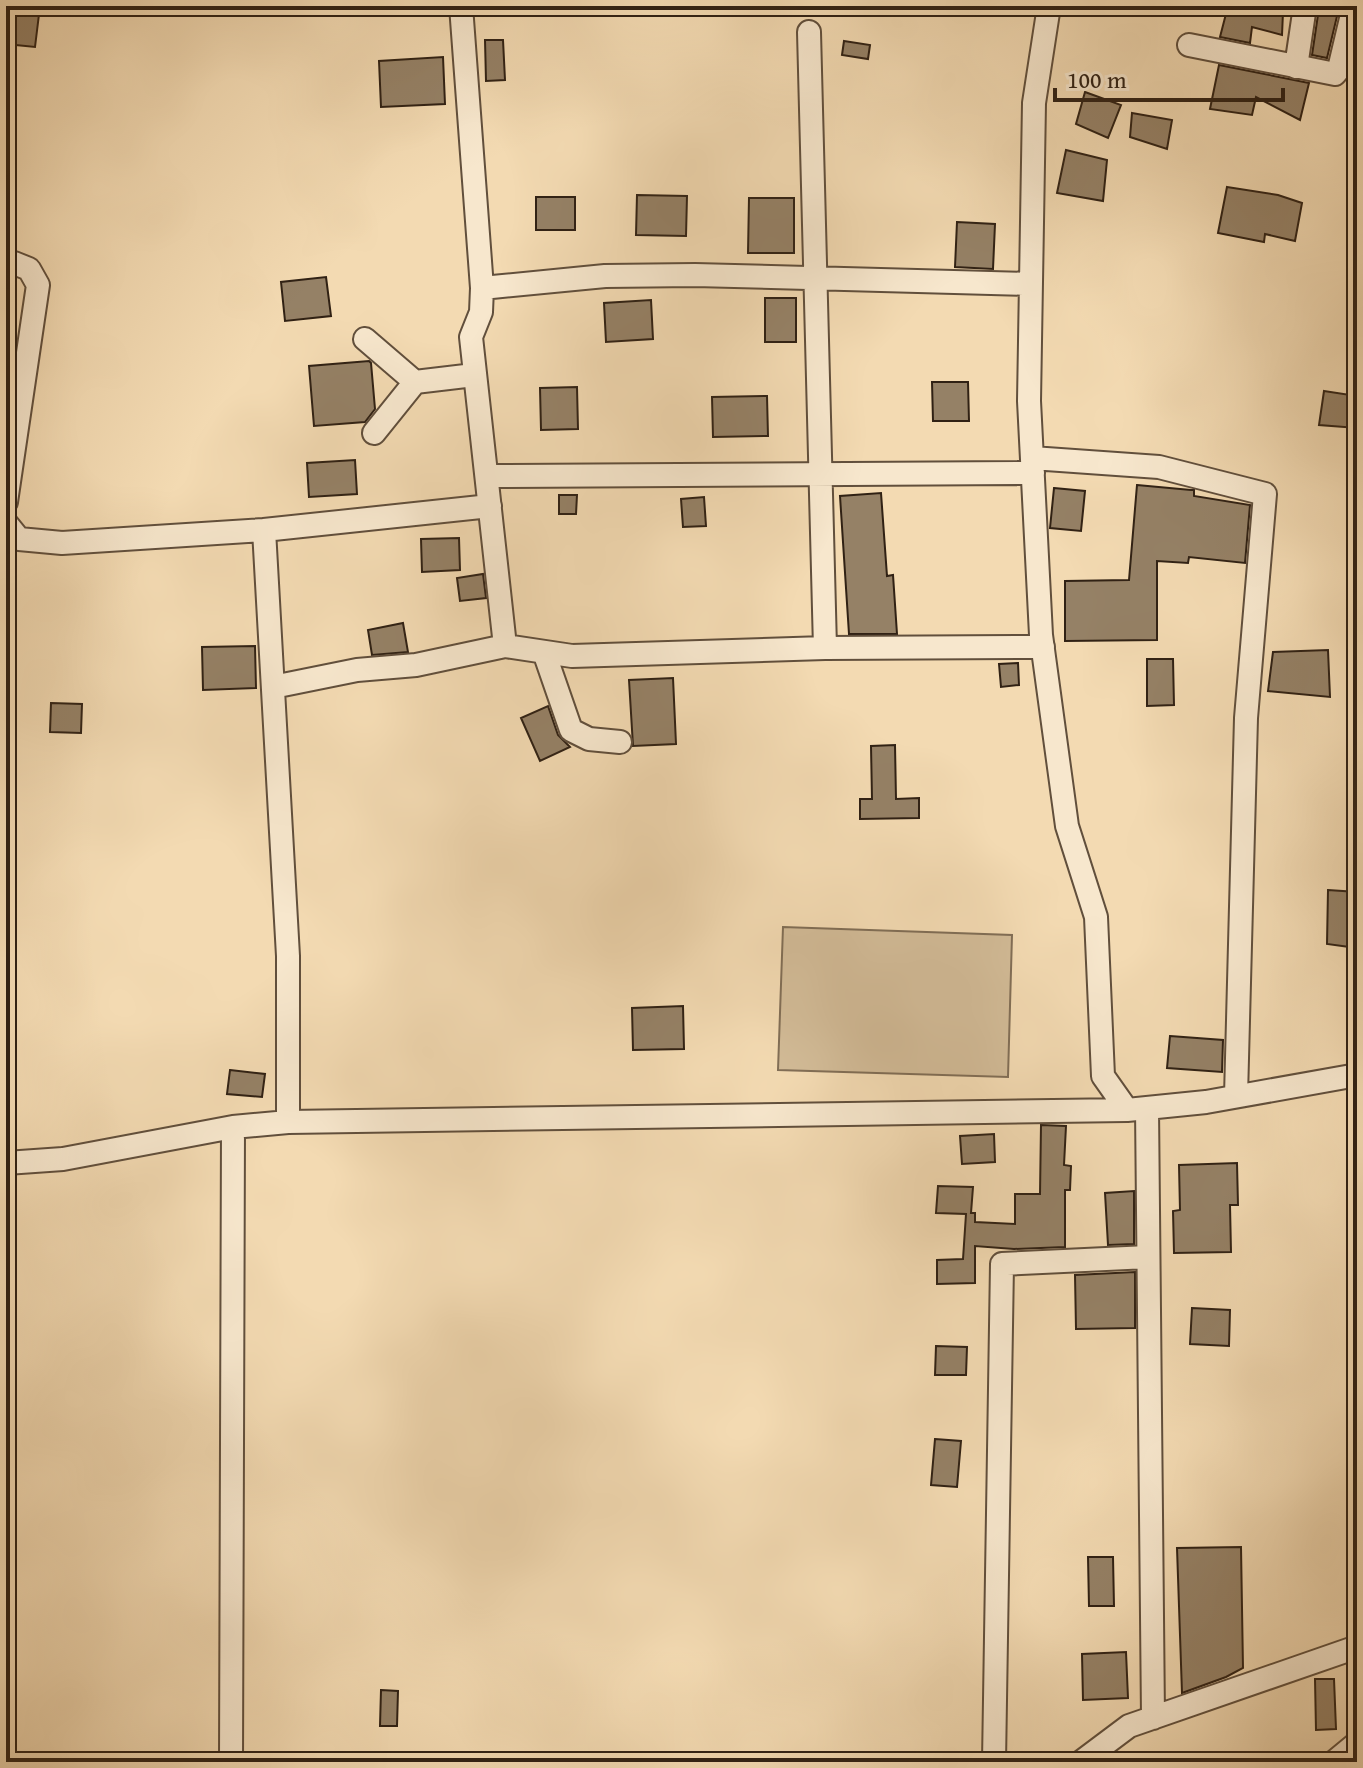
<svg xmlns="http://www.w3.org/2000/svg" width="1363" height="1768" font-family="'Gentium Book Plus',serif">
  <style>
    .green { fill: #d2bb97; stroke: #816e56; stroke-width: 2 }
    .building { fill: #958166; stroke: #302114; stroke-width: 2 }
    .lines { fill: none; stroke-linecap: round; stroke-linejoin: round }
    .minor-casing { stroke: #614f3c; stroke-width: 26 }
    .minor { stroke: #f7e7cd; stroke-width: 22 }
  </style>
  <rect width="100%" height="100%" fill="#f3dab2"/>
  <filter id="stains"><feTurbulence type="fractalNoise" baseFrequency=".0025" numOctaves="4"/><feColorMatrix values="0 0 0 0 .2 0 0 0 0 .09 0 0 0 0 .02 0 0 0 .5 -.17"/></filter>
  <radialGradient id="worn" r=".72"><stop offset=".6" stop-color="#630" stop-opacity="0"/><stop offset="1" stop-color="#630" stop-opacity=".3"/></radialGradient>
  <path class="green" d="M783 927 1012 935 1008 1077 778 1070Z"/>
  <path class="building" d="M6 6H40L35 47 6 44Z
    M1228 6 1254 7 1283 12 1282 35 1252 27 1250 43 1220 37Z
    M1319 8 1338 12 1327 58 1312 55Z
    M485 40H503L505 80 486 81Z
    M844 41 870 45 868 59 842 55Z
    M443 57 445 104 381 107 379 61Z
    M1219 65 1309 83 1300 120 1256 97 1252 115 1210 109Z
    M1085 92 1121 105 1108 138 1076 124Z
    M1132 113 1172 120 1167 149 1130 137Z
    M1066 150 1107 160 1103 201 1057 193Z
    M1227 187 1278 195 1302 203 1295 241 1265 234 1264 242 1218 233Z
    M637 195 687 196 686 236 636 235Z
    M536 197H575V230H536Z
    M749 198H794V253H748Z
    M957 222 995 224 993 269 955 267Z
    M326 277 331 316 285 321 281 282Z
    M765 298H796V342H765Z
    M651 300 653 339 606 342 604 303Z
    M369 361 371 363 375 409 365 422 314 426 309 366Z
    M932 382H968L969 421H933Z
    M577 387 578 429 541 430 540 388Z
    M1324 391 1357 396V428L1319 425Z
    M767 396 768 436 713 437 712 397Z
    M355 460 357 494 309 497 307 463Z
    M1137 485 1191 490H1194V496L1250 505 1245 563 1189 557 1188 563 1157 561V640L1065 641V581L1129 580Z
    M1054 488 1085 491 1081 531 1050 528Z
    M881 493 887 576 893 575 897 634H849L840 496Z
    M559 495H577L576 514H559Z
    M704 497 706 526 683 527 681 499Z
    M459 538 460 570 422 572 421 539Z
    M483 574 486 598 460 601 457 578Z
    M403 623 408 652 372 655 368 630Z
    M255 646 256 688 203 690 202 647Z
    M1328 650 1330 697 1268 691 1273 652Z
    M1147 659H1173L1174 705 1147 706Z
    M1018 663 1019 685 1001 687 999 664Z
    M673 678 676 744 633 746 629 680Z
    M51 703 82 704 81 733 50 732Z
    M548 706 558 735 570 747 540 761 521 718Z
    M895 745 896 799 919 798V818L860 819V799H872L871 746Z
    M1328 890 1357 892V948L1327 944Z
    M683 1006 684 1049 633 1050 632 1008Z
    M1170 1036 1223 1040 1222 1072 1167 1068Z
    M230 1070 265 1074 262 1097 227 1094Z
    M1041 1125 1066 1126 1064 1165 1071 1166 1070 1190H1065V1247L1014 1249 975 1246V1283L937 1284V1260L963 1259 966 1214 936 1213 938 1186 973 1187 971 1213H975V1222L1015 1224V1194H1040Z
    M994 1134 995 1162 962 1164 960 1136Z
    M1237 1163 1238 1205H1230L1231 1252 1174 1253 1173 1211 1180 1210 1179 1165Z
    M1134 1191V1244L1108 1245 1105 1193Z
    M1135 1272V1328L1076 1329 1075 1275Z
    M1192 1308 1230 1310 1229 1346 1190 1344Z
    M936 1346 967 1347 966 1375H935Z
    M935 1439 961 1441 957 1487 931 1485Z
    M1241 1547 1243 1668 1226 1677 1182 1693 1177 1548Z
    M1088 1557H1113L1114 1606H1089Z
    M1126 1652 1128 1698 1083 1700 1082 1654Z
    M1315 1679H1334L1336 1729 1316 1730Z
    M381 1690 398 1691 397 1726H380Z"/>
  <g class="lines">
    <g class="minor-casing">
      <path id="minor" d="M461 6 482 288 481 312 471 337 505 646
        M1049 6 1034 103 1029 401 1041 635 1067 826 1096 917 1103 1076 1127 1110
        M809 32 825 648
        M1189 45 1335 74 1339 69 1354 6
        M1296 67 1305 6
        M6 263H14L29 269 38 285 6 502
        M482 288 605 276 695 275 1031 284
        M365 339 415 382
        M374 433 415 382 474 375
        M1032 458 1159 467 1265 494 1246 718 1236 1096
        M488 476 1033 473
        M6 523 19 539 62 543 264 530
        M544 652 571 730 589 739 620 742
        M273 687 357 670 416 665 505 646 572 656 825 648 1043 647
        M1147 1108 1153 1718
        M288 1122V956L264 530 490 506
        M6 1163 63 1159 233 1127
        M231 1762 233 1127 288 1122 1127 1110 1206 1102 1357 1075
        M994 1762 1002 1264 1148 1257
        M1081 1762 1129 1726 1357 1647
        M1334 1762 1357 1743"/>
    </g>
    <use href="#minor" class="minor"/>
  </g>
  <rect width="1363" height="1768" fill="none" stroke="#f3dab2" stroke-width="32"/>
  <rect x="8" y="8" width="1347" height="1752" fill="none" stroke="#302114" stroke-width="4"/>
  <rect x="16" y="16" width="1331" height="1736" fill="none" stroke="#302114" stroke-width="2"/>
  <path d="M1055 88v12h228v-12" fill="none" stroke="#302114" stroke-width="4"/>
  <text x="1067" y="88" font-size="24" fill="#302114" stroke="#f7e7cd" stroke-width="6" paint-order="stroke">100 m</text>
  <rect width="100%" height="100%" filter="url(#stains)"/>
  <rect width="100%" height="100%" fill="url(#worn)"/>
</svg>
